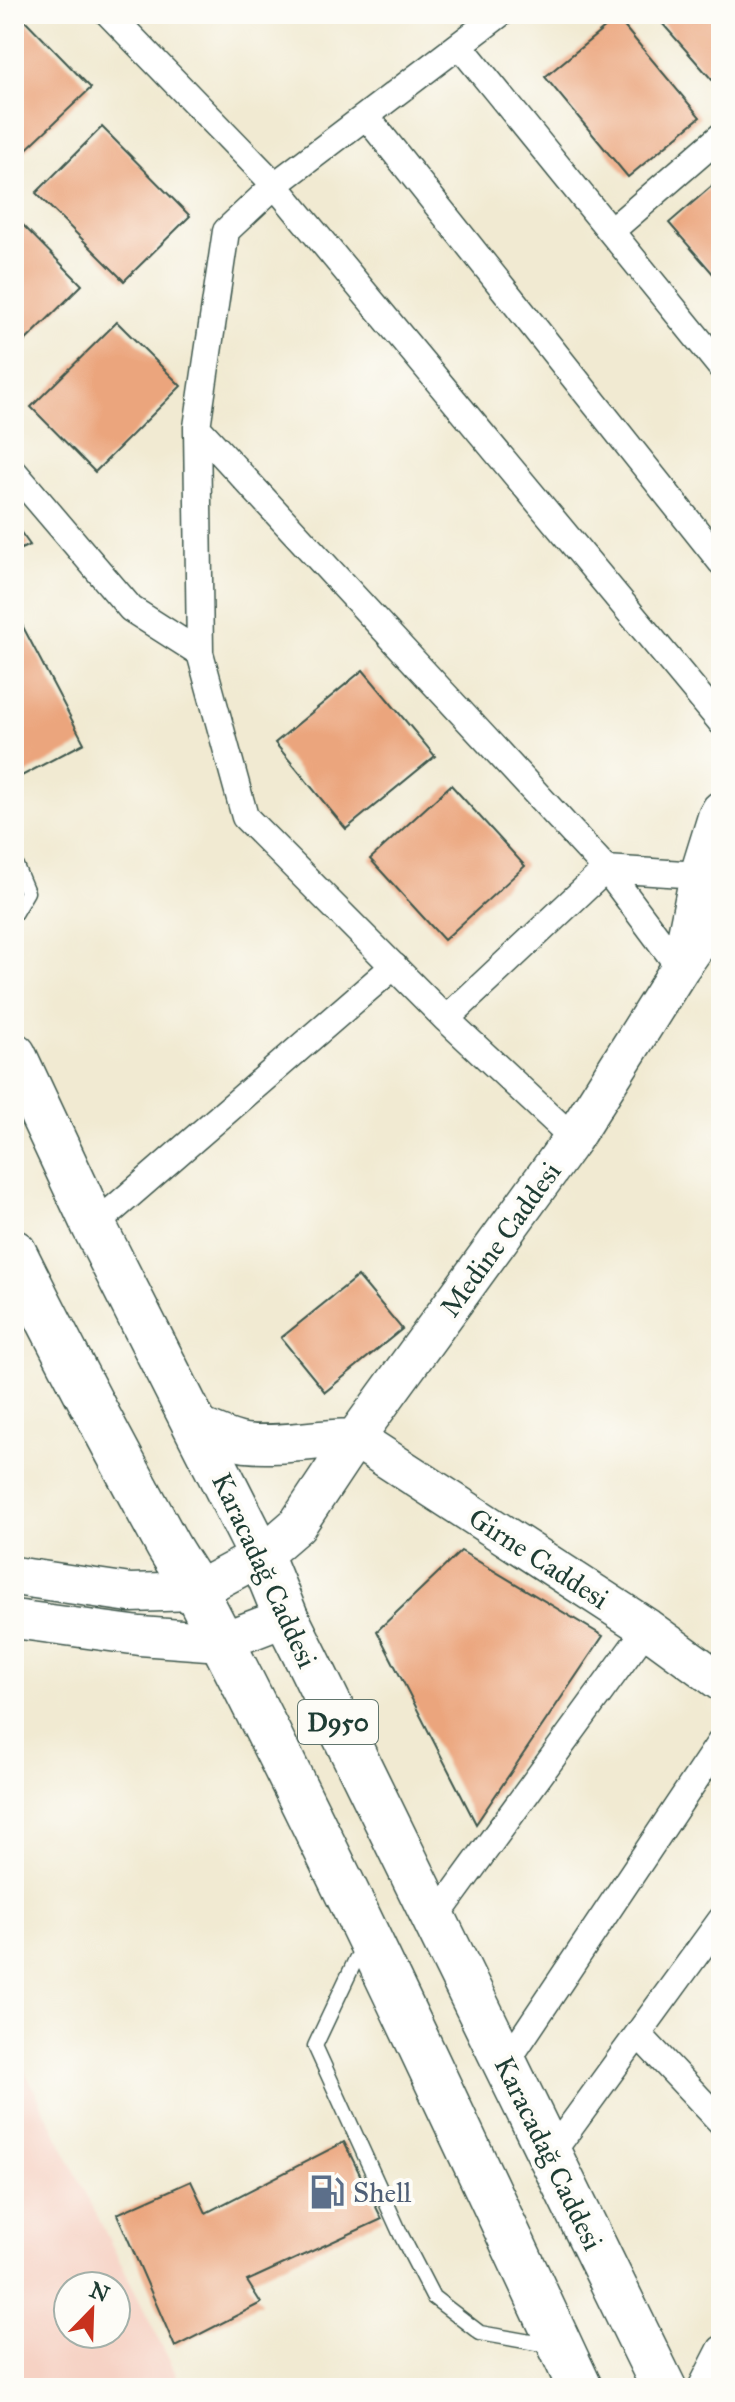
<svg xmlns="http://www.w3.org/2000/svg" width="735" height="2402" font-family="'IM FELL Great Primer',serif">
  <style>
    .built { fill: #f6d2c4; fill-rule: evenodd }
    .building { fill: #eba57d }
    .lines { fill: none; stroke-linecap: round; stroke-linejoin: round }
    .lane-casing { stroke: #3e574c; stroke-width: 17 }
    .street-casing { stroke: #3e574c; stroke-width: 29 }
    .secondary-casing { stroke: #3e574c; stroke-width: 41 }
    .highway-casing { stroke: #3e574c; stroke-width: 47 }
    .lane { stroke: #fff; stroke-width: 14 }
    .street { stroke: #fff; stroke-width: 26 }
    .secondary { stroke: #fff; stroke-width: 38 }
    .highway { stroke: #fff; stroke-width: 44 }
    .labels { text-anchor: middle; stroke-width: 8; stroke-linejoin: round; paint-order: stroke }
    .shield { fill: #fdfcf7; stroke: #62766e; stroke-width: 2 }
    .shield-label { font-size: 26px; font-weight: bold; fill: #1f3d34 }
    .street-label { font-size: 28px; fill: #1f3d34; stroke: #fdfcf7 }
    .service-label { font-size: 28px; fill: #4e5e75; stroke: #fdfcf7; text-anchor: start }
  </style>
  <rect width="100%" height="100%" fill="#fdfcf7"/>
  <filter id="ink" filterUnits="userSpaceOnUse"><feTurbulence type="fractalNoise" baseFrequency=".0125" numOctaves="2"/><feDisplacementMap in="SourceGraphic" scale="16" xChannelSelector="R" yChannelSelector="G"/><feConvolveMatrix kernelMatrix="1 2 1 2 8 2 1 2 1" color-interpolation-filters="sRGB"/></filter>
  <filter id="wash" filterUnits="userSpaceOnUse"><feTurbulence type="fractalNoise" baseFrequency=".006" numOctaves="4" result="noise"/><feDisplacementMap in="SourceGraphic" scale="32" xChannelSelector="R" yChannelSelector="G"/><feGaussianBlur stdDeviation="1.8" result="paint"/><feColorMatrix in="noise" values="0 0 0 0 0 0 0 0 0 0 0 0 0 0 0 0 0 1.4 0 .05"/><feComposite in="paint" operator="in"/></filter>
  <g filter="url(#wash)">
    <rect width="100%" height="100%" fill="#f1ead2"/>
    <path class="built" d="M14 2049 183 2388H14ZM68 2286H116V2334H68Z"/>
    <g id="blocks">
      <path class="building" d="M14 14H19L91 88 16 159Z
        M654 14H721V90Z
        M617 18 700 117 628 177 545 77Z
        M102 127 190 216 124 281 36 193Z
        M721 178V283L669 223Z
        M14 216 82 285 14 352Z
        M117 322 181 386 95 472 31 407Z
        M14 523 30 545 14 552Z
        M21 623 84 743 14 780V626Z
        M363 670 435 756 346 829 275 743Z
        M451 785 525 866 444 940 370 859Z
        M358 1276 402 1329 325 1392 281 1338Z
        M461 1551 603 1636 476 1824 377 1631Z
        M344 2142 382 2219 247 2281 261 2303 175 2347 117 2214 191 2181 206 2213Z"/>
    </g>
  </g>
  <g filter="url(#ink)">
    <use href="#blocks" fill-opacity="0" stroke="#3e574c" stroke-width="2"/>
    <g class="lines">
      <g class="lane-casing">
        <path id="lane" d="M14 861 27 892 14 914
          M368 1948 356 1959 315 2046 401 2235 433 2297 480 2333 553 2346"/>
      </g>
      <g class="street-casing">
        <path id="street" d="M109 14 275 185 226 231 197 427
          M500 14 275 185 721 722
          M460 46 721 367
          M366 116 721 562
          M611 231 721 136
          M14 472 131 609 200 653
          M446 1019 606 869 699 875 721 874
          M573 1138 446 1019 245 817 200 653 197 427 606 869 680 968
          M94 1226 394 966
          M434 1920 647 1628
          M639 2035 721 2122
          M505 2064 721 1741
          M550 2155 721 1920
          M701 2388 721 2349"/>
      </g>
      <g class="secondary-casing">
        <path id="secondary" d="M683 954 699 875 717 817 721 810
          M196 1426C212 1431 229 1441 245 1443 281 1447 319 1438 355 1438
          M355 1438 647 1628 721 1682
          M14 1576 130 1593 196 1591 261 1556 297 1525 355 1438 573 1138 680 968 721 910
          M14 1619 140 1636 221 1642 286 1617"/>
      </g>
      <g class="highway-casing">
        <path id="highway" d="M14 1055 94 1226 261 1556 286 1617 308 1661 664 2388
          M14 1252C63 1351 115 1449 168 1546 177 1562 189 1578 198 1595 333 1855 456 2122 580 2388"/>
      </g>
      <use href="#lane" class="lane"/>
      <use href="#street" class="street"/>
      <use href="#secondary" class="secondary"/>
      <use href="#highway" class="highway"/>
    </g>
  </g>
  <defs>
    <g id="fuel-bare" transform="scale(2.76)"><path d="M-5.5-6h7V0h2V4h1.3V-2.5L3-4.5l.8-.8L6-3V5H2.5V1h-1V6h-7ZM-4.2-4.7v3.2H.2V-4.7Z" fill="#5c6f8a" stroke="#fdfcf7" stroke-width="2.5" paint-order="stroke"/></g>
  </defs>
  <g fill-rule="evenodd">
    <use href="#fuel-bare" x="327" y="2192"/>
  </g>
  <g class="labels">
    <rect class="shield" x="298" y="1700" width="80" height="44" rx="6"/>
    <g class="shield-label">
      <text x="338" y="1731">D950</text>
    </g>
    <g class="street-label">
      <text transform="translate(500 1239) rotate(-54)" y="10">Medine Caddesi</text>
      <text transform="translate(539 1558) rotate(33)" y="10">Girne Caddesi</text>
      <text transform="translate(265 1570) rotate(65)" y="10">Karacadağ Caddesi</text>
      <text transform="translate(549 2153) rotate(64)" y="10">Karacadağ Caddesi</text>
    </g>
    <g class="service-label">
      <text x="353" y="2202">Shell</text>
    </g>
  </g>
  <rect width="735" height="2402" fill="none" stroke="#fdfcf7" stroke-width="48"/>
  <g transform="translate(92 2310) rotate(23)"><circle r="38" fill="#fdfcf7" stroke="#a4b0a9" stroke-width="2"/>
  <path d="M0-6L14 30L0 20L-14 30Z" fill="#c8321e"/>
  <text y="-12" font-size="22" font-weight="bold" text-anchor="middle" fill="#1f3d34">N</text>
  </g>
</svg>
